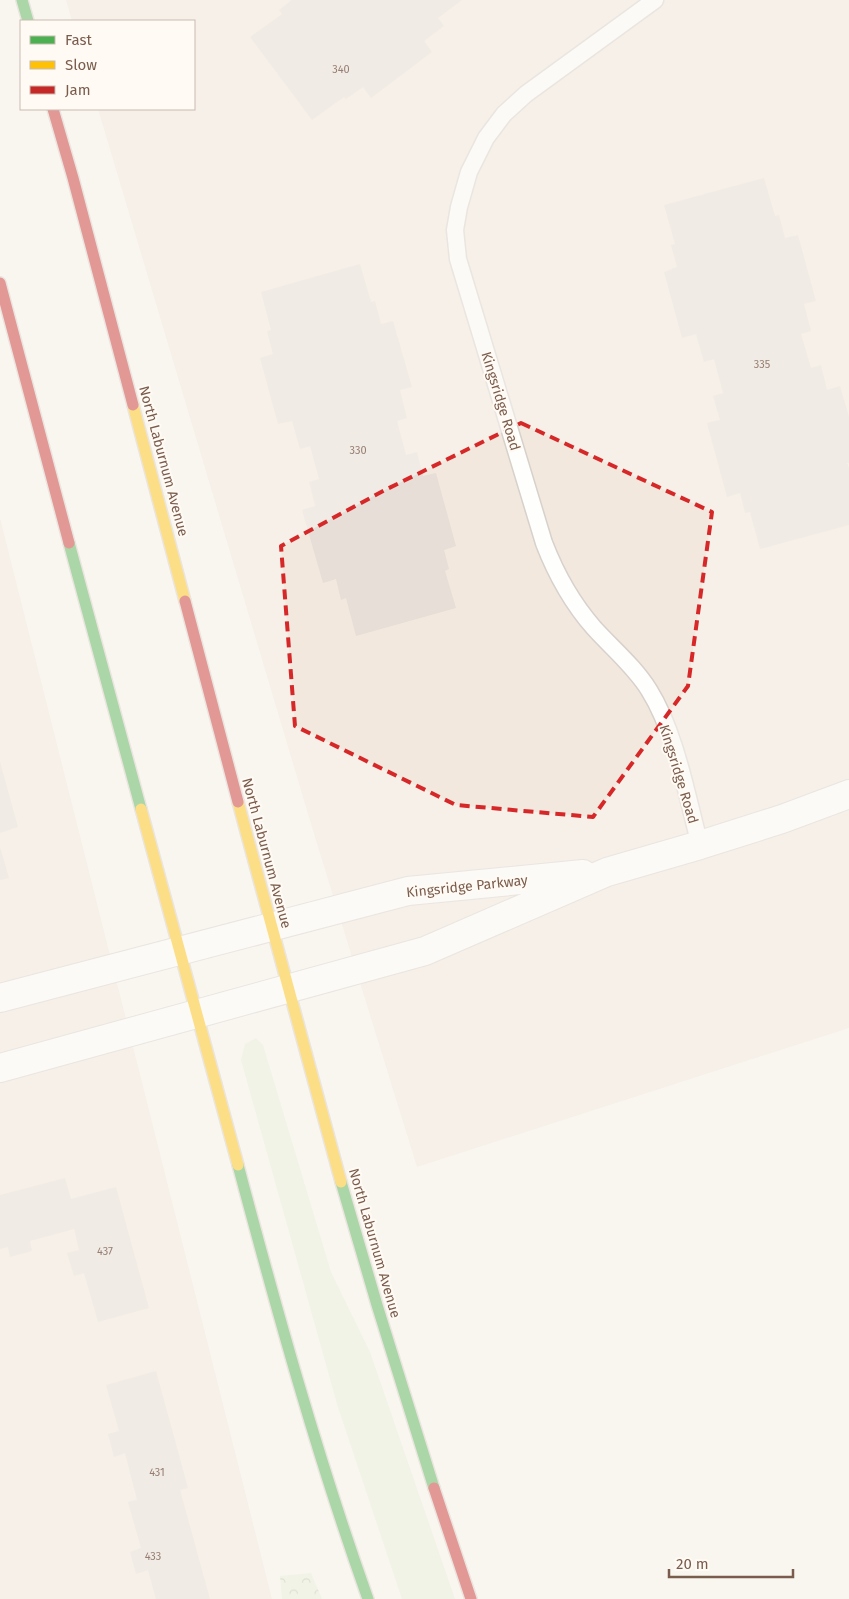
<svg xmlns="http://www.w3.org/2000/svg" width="849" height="1599" font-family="'Fira Sans',sans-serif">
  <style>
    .residential { fill: #f2e8de }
    .green { fill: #e7f0db }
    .forest { fill: url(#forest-crowns) }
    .building { fill: #e6ded7 }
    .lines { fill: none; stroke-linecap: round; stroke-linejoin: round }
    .lane-casing { stroke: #d7d1cb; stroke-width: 19 }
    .street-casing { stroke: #d7d1cb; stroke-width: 30 }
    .fast-casing { stroke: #dad1cc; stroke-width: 14 }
    .slow-casing { stroke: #dad1cc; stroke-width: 14 }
    .jam-casing { stroke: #dad1cc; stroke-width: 14 }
    .lane { stroke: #fefefd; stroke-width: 16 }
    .street { stroke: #fefefd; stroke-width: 28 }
    .fast { stroke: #4caf50; stroke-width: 11 }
    .slow { stroke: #ffc107; stroke-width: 11 }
    .jam { stroke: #c62828; stroke-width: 11 }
    .marked { fill: none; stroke: #d62828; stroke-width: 4; stroke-dasharray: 10 6; stroke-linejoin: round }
    .labels { text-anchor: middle; stroke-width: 4; stroke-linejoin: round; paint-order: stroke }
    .number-label { font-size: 11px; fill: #977e72 }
    .street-label { font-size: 14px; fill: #7a5c4d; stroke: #fffaf3 }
  </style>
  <defs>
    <pattern id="forest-crowns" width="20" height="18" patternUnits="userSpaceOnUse" patternTransform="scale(1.25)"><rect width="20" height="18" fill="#e7f0db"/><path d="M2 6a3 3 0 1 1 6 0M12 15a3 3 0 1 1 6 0" fill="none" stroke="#c0c6b4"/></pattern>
  </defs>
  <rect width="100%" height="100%" fill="#f9f5f0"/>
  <path class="residential" d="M66 0H849V1028L417 1167 314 834 98 109H194V21H72Z
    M0 518 272 1599H0Z"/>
  <path class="green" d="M256 1038 263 1045 331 1272 370 1352 455 1599H402L337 1404 241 1060 245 1044Z"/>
  <path class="forest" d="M311 1573 322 1599H282L280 1576Z"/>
  <path class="building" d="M292 0H462L438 18 444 26 424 41 432 52 371 98 363 87 346 99 344 97 312 120 250 37 282 14 279 10Z
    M764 178 775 216 779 215 785 238 798 235 816 301 804 304 811 331 801 334 811 368 821 365 827 390 840 386 849 417V463H847L849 468V525L760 549 750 512 745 513 740 493 727 497 707 423 720 420 713 396 723 393 714 359 704 362 696 334 682 338 664 272 677 267 671 245 675 244 664 205Z
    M360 264 371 302 375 301 381 324 393 321 412 387 400 390 407 418 397 421 406 455 417 452 423 476 436 473 456 546 444 550 449 569 445 571 456 608 356 636 346 598 341 600 336 579 323 583 302 510 315 506 309 482 319 479 310 446 300 449 292 421 278 424 260 358 273 354 267 331 271 330 261 292Z
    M0 762 18 827 0 833Z
    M0 847 9 878 0 880Z
    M65 1178 71 1199 116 1187 149 1308 98 1322 84 1273 74 1276 67 1253 79 1250 74 1229 30 1241 32 1251 10 1257 8 1247 0 1249V1195Z
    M156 1371 188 1488 180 1490 210 1599H156L148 1570 136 1574 130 1552 141 1548 128 1502 137 1500 125 1453 114 1457 108 1434 119 1431 106 1385Z"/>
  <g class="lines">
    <g class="lane-casing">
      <path id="lane" d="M655 0 526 94 504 114 486 138 469 172 459 207 455 230 458 259 544 543C556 574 572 603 594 628 612 648 635 667 649 690 676 733 687 797 700 845"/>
    </g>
    <g class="street-casing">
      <path id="street" d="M0 998 408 891 583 874
        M0 1068 425 951 607 872 700 845 782 819 849 794"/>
    </g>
    <g class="fast-casing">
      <path id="fast" d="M22 0 28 21
        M69 543 141 809
        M238 1165C277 1311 317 1456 368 1599
        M341 1182 377 1305 434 1488"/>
    </g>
    <g class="slow-casing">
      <path id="slow" d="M133 405 185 601
        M238 802 341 1182
        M141 809 238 1165"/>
    </g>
    <g class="jam-casing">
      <path id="jam" d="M53 109 73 178 133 405
        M0 283 69 543
        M185 601 238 802
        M434 1488 471 1599"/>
    </g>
    <use href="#lane" class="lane"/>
    <use href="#street" class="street"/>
    <use href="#fast" class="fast"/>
    <use href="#slow" class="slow"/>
    <use href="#jam" class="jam"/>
  </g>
  <path d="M0 0H849V1599H0ZM521 423 712 512 688 686 593 817 456 805 295 726 281 546 385 490Z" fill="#f9f5f0" fill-opacity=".55" fill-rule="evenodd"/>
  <path class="marked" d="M521 423 712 512 688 686 593 817 456 805 295 726 281 546 385 490Z"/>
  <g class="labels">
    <g class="number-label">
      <text x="341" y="73">340</text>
      <text x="762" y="368">335</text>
      <text x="358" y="454">330</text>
      <text x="105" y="1255">437</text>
      <text x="157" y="1476">431</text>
      <text x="153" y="1560">433</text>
    </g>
    <g class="street-label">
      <text transform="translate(501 401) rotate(73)" y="5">Kingsridge Road</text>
      <text transform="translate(164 461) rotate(75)" y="5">North Laburnum Avenue</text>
      <text transform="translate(679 774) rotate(73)" y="5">Kingsridge Road</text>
      <text transform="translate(267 853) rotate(75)" y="5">North Laburnum Avenue</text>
      <text transform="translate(467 886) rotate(-6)" y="5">Kingsridge Parkway</text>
      <text transform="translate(375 1243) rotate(74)" y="5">North Laburnum Avenue</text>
    </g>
  </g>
  <rect x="20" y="20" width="175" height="90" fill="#fffaf3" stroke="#cabbb1"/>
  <rect x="30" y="36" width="25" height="8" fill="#4caf50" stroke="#cabbb1"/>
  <text x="65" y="45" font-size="15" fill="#7a5c4d">Fast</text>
  <rect x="30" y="61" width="25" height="8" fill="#ffc107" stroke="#cabbb1"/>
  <text x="65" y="70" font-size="15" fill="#7a5c4d">Slow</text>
  <rect x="30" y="86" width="25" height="8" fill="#c62828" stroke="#cabbb1"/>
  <text x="65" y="95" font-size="15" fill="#7a5c4d">Jam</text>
  <path d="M669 1569v8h124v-8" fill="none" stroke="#7a5c4d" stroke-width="2.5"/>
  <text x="676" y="1569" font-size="15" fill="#7a5c4d" stroke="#fffaf3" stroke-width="4" paint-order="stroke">20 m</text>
</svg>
